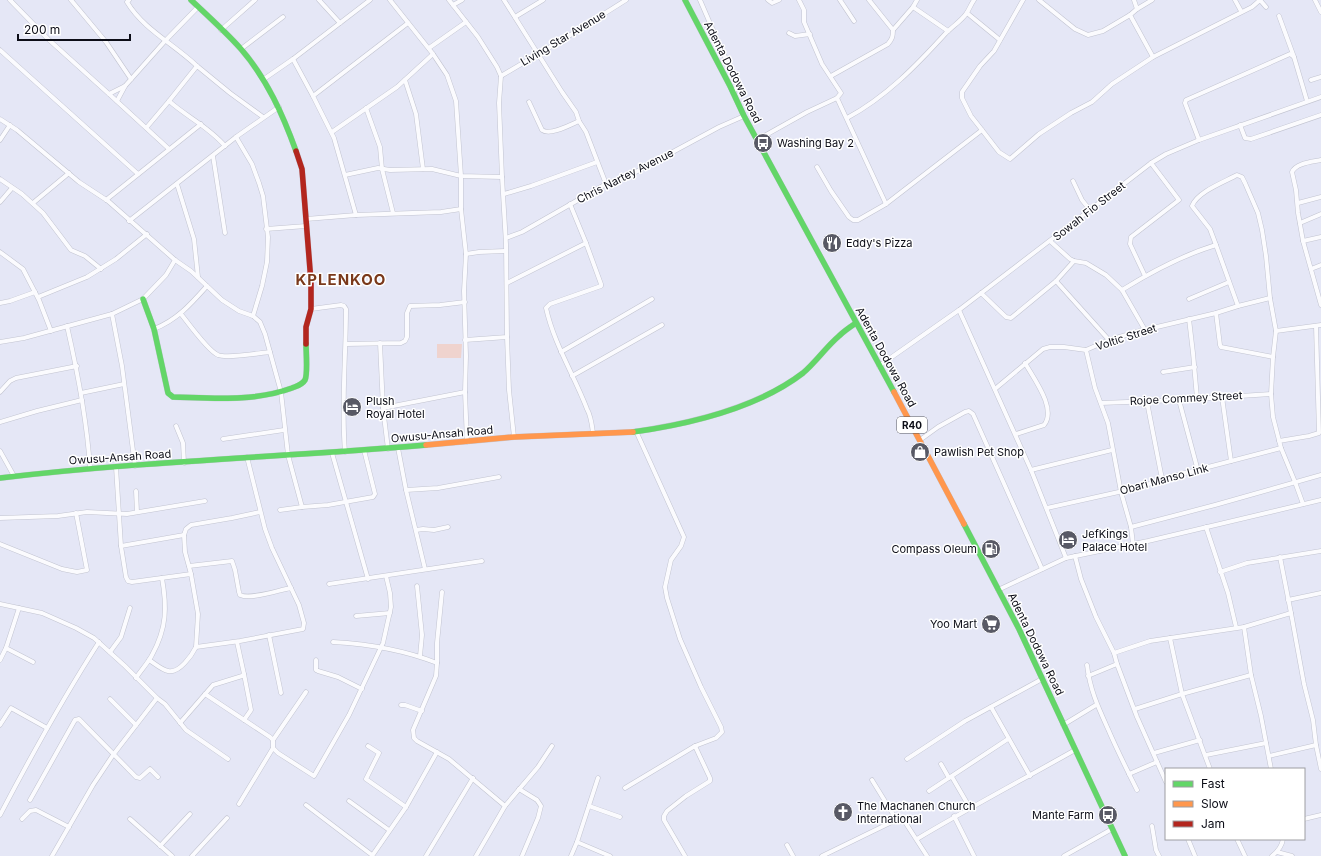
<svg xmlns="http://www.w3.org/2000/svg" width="1321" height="856" font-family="Inter,sans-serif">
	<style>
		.green { fill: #efd3ce }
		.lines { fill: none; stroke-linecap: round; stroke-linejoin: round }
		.street-casing { stroke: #c2c4d0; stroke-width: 5 }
		.fast-casing { stroke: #c2c4d0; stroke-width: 6 }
		.slow-casing { stroke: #c2c4d0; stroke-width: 6 }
		.jam-casing { stroke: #c2c4d0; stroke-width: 6 }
		.street { stroke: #fbfbfe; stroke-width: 4 }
		.fast { stroke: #63d668; stroke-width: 5.5 }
		.slow { stroke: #ff974d; stroke-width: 5.5 }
		.jam { stroke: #b3261e; stroke-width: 5.5 }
		.labels { text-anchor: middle; stroke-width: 3; stroke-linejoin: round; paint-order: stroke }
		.shield { fill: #fff; stroke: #55565d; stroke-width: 1 }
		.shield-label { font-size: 10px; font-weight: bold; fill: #0c0d17 }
		.street-label { font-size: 11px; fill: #0c0d17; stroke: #fff }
		.poi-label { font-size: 11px; fill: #0c0d17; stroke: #fff; text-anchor: start }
		.district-label { font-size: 15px; font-weight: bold; letter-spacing: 1px; fill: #7a391b; stroke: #fff }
	</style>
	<rect width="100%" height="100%" fill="#e5e7f6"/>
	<!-- green -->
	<path class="green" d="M437 344H462L461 358H437Z"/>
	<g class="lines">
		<!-- street casing -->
		<g class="street-casing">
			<g id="street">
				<path d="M10 0 48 39 109 94 125 86 165 41 198 7"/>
				<path d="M71 0 106 42 131 79"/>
				<path d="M129 0 127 2C143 29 174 44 197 66"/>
				<path d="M319 0 340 23"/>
				<path d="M390 0 433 54 447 75 456 101 461 176V209L466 254 464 291 466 356 465 392 467 442"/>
				<path d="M449 0 478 37 497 67 501 76 499 103 502 177 506 244 507 337 465 340"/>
				<path d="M504 0 562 92 576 112 579 121 586 132 606 184"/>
				<path d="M700 0 722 51 739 84 733 93"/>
				<path d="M768 0 772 3 779 0"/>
				<path d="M799 0 804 10V22L822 64 841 93 837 98"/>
				<path d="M840 0 854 21"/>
				<path d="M1039 0 1075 29 1088 35 1103 31 1130 15"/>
				<path d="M1134 0 1137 9 1130 15 1153 57"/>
				<path d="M1235 0 1241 11"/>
				<path d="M1315 0 1321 12"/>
				<path d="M453 5 462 0"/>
				<path d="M913 7 917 0"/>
				<path d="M1137 9 1152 0"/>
				<path d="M967 13 1000 40"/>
				<path d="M1279 16 1294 57 1307 101"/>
				<path d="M515 17 543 0"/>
				<path d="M221 30 255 0"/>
				<path d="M893 30 913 7 948 31"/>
				<path d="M789 33 795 36 810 34"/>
				<path d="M429 48 466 22"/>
				<path d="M241 49 283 17"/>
				<path d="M0 50 138 174"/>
				<path d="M293 59 313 96"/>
				<path d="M501 76 572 34 626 0"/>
				<path d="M831 76 888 44C892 39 893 37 893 30L869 0"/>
				<path d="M264 79 293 59 370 0"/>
				<path d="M405 80 416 114 423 169"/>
				<path d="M1311 80 1321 77"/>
				<path d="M109 94 169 149"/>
				<path d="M117 101 125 86"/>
				<path d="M529 102 542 130C550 136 570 125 579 121"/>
				<path d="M366 108 380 147 382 169 393 213"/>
				<path d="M847 118C886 97 916 66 946 33 953 26 961 21 966 14 969 10 971 4 974 0"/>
				<path d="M0 119 17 130 79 182 108 201 175 260 191 271 222 300 239 311 253 316 260 322 265 334 281 392 288 455 302 507 328 505 373 497 375 494 364 450"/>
				<path d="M1240 125 1245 138 1251 139 1321 115"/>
				<path d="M147 127 169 101"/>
				<path d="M982 130 999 152 1010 159 1039 134 1071 113 1092 102 1112 84 1153 57 1252 7 1260 0 1266 7"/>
				<path d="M332 132 397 87 433 54"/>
				<path d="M236 137 252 164 259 183 263 196 268 237 267 262 262 286 253 316"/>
				<path d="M0 140 10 125"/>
				<path d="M757 140 807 112 837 98 886 204"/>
				<path d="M1199 140 1185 103 1186 100 1290 54 1294 57"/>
				<path d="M225 146C209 127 187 117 169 101L197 66 230 93 263 117"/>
				<path d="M213 156 225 233"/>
				<path d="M1321 160C1312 162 1296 163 1292 172L1296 190 1298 213 1303 241 1321 305"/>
				<path d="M817 167 831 191 849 217 853 220H858L886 204 982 130 971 116 962 98V92L980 66 994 51 1023 0"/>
				<path d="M345 175 378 168 390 170 432 169 461 176 502 177"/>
				<path d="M0 179 22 194 43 213 71 250 85 256 101 269"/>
				<path d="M1073 181 1082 200 1090 210"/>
				<path d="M177 184 194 239 198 277"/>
				<path d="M504 194 531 186 597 162"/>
				<path d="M106 200 201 124"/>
				<path d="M0 202 12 188"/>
				<path d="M33 203 69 173"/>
				<path d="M1298 203 1321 197"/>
				<path d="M356 215 334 138 313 96 408 23"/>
				<path d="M306 219 356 215 441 212 461 209"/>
				<path d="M129 221 236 137 279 107"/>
				<path d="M1300 223 1321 214"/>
				<path d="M266 229 306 226"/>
				<path d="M506 238 522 232 606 184 632 174 719 127 744 116"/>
				<path d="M1050 241 1070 259 1074 261 1086 263 1106 275 1122 290"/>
				<path d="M1303 241 1321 237"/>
				<path d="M586 243 601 284V286L550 304 546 308C554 344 574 375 587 409 591 416 592 425 593 433"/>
				<path d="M1216 245 1210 229 1192 206C1197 192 1224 182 1237 175L1242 177 1245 183 1258 213 1262 230 1266 256 1270 298 1276 331 1273 357 1271 394 1273 417 1281 448 1295 482 1303 504"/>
				<path d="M0 252 23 269 39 300 51 331"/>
				<path d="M466 254 479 252 505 251"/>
				<path d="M1311 269 1321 265"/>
				<path d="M1145 276 1130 244 1131 237 1179 200 1151 163"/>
				<path d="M1056 281 1109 340"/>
				<path d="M507 283 586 243 570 204"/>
				<path d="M981 293 1006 317 1011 318 1056 281 1074 261"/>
				<path d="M38 297 87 277 116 259 147 234"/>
				<path d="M1189 299 1229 282"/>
				<path d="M0 303 10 301 35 292"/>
				<path d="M311 309 341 305 344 306 346 309C346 357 341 404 345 452"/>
				<path d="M959 310 1031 470 1066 558"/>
				<path d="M1216 313 1220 345 1221 347 1273 357"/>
				<path d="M112 314 122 366 135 466"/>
				<path d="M181 314C188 323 209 352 218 355 227 359 259 353 270 352"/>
				<path d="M1189 319 1193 353 1197 398"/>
				<path d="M67 326C78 374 87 420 90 468"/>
				<path d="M154 329C177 320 191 304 207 286"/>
				<path d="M1145 330 1122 290C1151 272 1183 255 1216 245L1238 306"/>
				<path d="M1276 331 1321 325"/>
				<path d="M507 337 509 390 514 437"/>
				<path d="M0 342 24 338 112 314 143 299 166 275 175 260"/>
				<path d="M380 343 383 408 388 449"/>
				<path d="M346 344 401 343 405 341 407 337V313L410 306 440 305 465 302"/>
				<path d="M1086 350 1095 388 1108 423 1121 492 1131 527 1133 544"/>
				<path d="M561 352 652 299"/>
				<path d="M879 366 959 310 1116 190 1151 163 1166 154 1199 140 1321 97"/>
				<path d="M1163 372 1195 367"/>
				<path d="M572 376 662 325"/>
				<path d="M995 389 1043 349 1050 347H1064L1086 350 1109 340 1140 331 1216 313 1238 306 1270 298"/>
				<path d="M0 392 10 381 16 378 77 366"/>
				<path d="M81 393 124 384"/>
				<path d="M1222 397 1231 461"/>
				<path d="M1179 400 1198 471"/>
				<path d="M1147 402 1162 479"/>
				<path d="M1101 403 1179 400 1271 394"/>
				<path d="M383 408 465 392"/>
				<path d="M0 422 37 411 82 400"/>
				<path d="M176 426 183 443 184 463"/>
				<path d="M636 431 684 537 681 546 671 560 665 587 667 598 680 639 701 687 721 727 722 732 716 738 695 746"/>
				<path d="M1016 434 1044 425C1057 409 1034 379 1025 363"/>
				<path d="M223 439 284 430"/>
				<path d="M920 440 938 427 965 412 969 411 973 414 1042 569"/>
				<path d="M1279 441 1309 436 1319 433 1316 326"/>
				<path d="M398 448 406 490 425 569"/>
				<path d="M0 451 14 476"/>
				<path d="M332 453 368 579"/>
				<path d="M116 467 121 546 126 577 128 581 132 582 191 574"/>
				<path d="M1031 470 1112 450"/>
				<path d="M406 490 438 488 499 477"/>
				<path d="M136 491 137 512"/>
				<path d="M1047 508 1141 487 1162 479 1281 448"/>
				<path d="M280 510 302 507"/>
				<path d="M0 518 58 516 87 512 127 514 205 501"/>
				<path d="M1131 527 1215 505 1321 475"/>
				<path d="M1206 527 1228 593 1236 627"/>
				<path d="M416 530 423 529 434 530 448 527"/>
				<path d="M0 544 62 569 77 572 87 570 76 513"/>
				<path d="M121 546 184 535"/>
				<path d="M1075 556 1081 579 1096 617 1114 653 1117 664 1137 717 1166 782"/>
				<path d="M1280 557 1291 613"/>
				<path d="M189 566 232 561 235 570 239 592 240 595C251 600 279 590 291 588"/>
				<path d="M1220 572 1247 563 1321 551"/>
				<path d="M329 584 482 561"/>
				<path d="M417 586 422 635 420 656"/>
				<path d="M998 590 1066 558 1148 541 1321 500"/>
				<path d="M442 592 437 643V663L436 676 413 730 414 738 417 741 449 759 505 806"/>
				<path d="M1288 600 1321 593"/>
				<path d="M0 604 42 613 76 628 94 638 125 666 157 698 165 704 186 730 228 759"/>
				<path d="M356 616 390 613"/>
				<path d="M1244 627 1251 675 1261 716 1271 769"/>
				<path d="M269 635 281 693"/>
				<path d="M1170 638 1182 694 1210 769"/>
				<path d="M333 642C368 644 404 650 437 663"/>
				<path d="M196 647 198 614 191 574 185 552 184 535 186 529 191 525 232 518 260 512"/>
				<path d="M6 648 33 662"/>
				<path d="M110 652 121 637 130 608"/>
				<path d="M1114 653 1150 641 1244 627 1291 613 1304 684 1313 720 1316 745 1321 769"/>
				<path d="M0 660 6 648 19 608"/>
				<path d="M149 660C154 663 162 670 168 671 179 674 192 655 196 647L240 641 303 629 304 623 299 605 272 548 265 529 247 457"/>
				<path d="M316 660V670L318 671 338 677 362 689"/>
				<path d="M1087 665C1090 690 1098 707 1108 729 1117 750 1127 770 1137 790"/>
				<path d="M244 674 251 710 244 720"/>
				<path d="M1088 676 1117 664"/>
				<path d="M136 678C141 670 148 663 152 655 167 628 167 607 162 578"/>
				<path d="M205 694 270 737 273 740V748L278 753 314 776 349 715 383 643 391 607 390 593 386 576"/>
				<path d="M110 699 136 725"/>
				<path d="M401 705H405L422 711"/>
				<path d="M991 707 1030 776"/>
				<path d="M1135 709 1182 694 1251 675"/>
				<path d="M180 723 213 685 242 676 244 674 237 642"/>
				<path d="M0 725 11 708 47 728"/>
				<path d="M1063 725 1096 705"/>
				<path d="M273 740 306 692"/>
				<path d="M368 746 379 753 366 779 406 807"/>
				<path d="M1154 753 1200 740"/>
				<path d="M1206 755 1266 743"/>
				<path d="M1269 756 1316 745"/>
				<path d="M907 759 965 721 1042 679"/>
				<path d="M941 764 949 778"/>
				<path d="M1129 774 1157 762"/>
				<path d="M952 777 970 808"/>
				<path d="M872 780 896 819"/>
				<path d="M625 788 695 746 710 778V781L686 796 667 811 664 816V820L685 856"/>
				<path d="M519 789 537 800 541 806 538 818 522 856"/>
				<path d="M929 791 1008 739"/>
				<path d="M30 800 75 720 79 719 136 777 140 778 150 769 158 777"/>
				<path d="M349 801 389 830"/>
				<path d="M239 804 273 748"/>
				<path d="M306 805 372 855"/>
				<path d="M589 806 620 817"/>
				<path d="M0 815C31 756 63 698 99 642"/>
				<path d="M954 816 974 856"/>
				<path d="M22 819 30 811 36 810 69 827"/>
				<path d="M130 819 172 856"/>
				<path d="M1304 819 1321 815"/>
				<path d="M1152 826 1156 850 1159 856"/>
				<path d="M917 839C969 808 1022 780 1075 750"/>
				<path d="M1188 839 1195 856"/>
				<path d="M1237 839 1245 856"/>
				<path d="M577 842 610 856"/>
				<path d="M787 845 793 856"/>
				<path d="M160 846 190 814"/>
				<path d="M1277 852 1292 856"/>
				<path d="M52 856 93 785 113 755 157 698"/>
				<path d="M192 856 227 818"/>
				<path d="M372 856 406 807 437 752"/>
				<path d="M426 856 473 778"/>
				<path d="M476 856 505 806 538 767 552 746"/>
				<path d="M571 856 577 842 598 778"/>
				<path d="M822 856 898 819 905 822 927 856"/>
				<path d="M1064 856 1112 829"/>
				<path d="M1272 856C1277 852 1282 846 1283 839"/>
			</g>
		</g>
		<!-- fast casing -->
		<g class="fast-casing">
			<g id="fast">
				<path d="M191 0C208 16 226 32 241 49 267 79 283 115 296 151"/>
				<path d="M685 0 730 86 744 116 894 392"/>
				<path d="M143 299 154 329 168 393 173 397C212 398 254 402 292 388 297 386 302 385 305 380 308 374 306 352 306 344"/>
				<path d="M633 432C690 424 756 409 803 373 816 362 826 347 839 336 844 331 850 327 856 323"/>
				<path d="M0 478C142 461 285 457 426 445"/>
				<path d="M964 524 1019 629 1125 856"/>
			</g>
		</g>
		<!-- slow casing -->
		<g class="slow-casing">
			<g id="slow">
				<path d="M894 392 964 524"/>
				<path d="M426 445 514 437 633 432"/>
			</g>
		</g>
		<!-- jam casing -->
		<g class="jam-casing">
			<path id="jam" d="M296 151 302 169 311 282V309L306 327V344"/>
		</g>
		<!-- street -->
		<use href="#street" class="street"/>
		<!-- fast -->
		<use href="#fast" class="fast"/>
		<!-- slow -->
		<use href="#slow" class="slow"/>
		<!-- jam -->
		<use href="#jam" class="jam"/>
	</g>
	<!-- icons -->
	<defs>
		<g id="bus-disc" transform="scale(1)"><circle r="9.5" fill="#585965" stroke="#fff"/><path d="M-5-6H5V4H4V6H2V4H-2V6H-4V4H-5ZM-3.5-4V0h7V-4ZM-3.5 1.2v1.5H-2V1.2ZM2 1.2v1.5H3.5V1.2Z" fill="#fff"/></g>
		<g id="restaurant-disc" transform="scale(1)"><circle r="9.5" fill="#585965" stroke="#fff"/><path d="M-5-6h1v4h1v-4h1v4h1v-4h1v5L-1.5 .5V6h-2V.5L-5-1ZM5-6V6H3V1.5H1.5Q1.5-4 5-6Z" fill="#fff"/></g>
		<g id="hotel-disc" transform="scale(1)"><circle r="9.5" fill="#585965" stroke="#fff"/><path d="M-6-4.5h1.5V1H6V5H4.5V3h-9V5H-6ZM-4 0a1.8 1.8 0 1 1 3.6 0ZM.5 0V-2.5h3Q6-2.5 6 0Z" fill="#fff"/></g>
		<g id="shop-disc" transform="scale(1)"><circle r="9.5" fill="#585965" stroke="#fff"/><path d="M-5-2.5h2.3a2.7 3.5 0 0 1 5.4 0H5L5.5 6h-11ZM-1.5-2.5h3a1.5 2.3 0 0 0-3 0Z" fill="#fff"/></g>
		<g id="fuel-disc" transform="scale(1)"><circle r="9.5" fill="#585965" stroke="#fff"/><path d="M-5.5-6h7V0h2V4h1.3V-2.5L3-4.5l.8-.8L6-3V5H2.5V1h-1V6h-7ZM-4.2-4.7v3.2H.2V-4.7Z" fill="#fff"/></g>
		<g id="supermarket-disc" transform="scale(1)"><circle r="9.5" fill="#585965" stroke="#fff"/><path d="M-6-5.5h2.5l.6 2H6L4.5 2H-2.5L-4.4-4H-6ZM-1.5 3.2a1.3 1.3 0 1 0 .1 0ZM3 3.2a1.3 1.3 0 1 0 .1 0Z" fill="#fff"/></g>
		<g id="church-disc" transform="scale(1)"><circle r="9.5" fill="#585965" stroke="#fff"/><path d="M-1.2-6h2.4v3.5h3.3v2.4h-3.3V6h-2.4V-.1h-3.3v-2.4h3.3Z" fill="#fff"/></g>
	</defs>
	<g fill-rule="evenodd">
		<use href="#bus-disc" x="763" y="143"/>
		<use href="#restaurant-disc" x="832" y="243"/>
		<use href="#hotel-disc" x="352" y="407"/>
		<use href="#shop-disc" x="920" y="452"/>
		<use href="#hotel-disc" x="1068" y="540"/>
		<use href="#fuel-disc" x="991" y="549"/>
		<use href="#supermarket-disc" x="991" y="624"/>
		<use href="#church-disc" x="843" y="812"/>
		<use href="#bus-disc" x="1108" y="815"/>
	</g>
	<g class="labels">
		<!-- shield labels -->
		<rect class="shield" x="897" y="417" width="30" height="16" rx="3"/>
		<g class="shield-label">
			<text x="912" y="429">R40</text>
		</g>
		<!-- street labels -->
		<g class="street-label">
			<text transform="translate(563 38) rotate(-31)" y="4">Living Star Avenue</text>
			<text transform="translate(733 72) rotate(63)" y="4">Adenta Dodowa Road</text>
			<text transform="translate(625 176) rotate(-27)" y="4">Chris Nartey Avenue</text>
			<text transform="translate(1089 211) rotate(-38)" y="4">Sowah Fio Street</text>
			<text transform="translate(1126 337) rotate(-18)" y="4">Voltic Street</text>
			<text transform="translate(886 357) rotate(61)" y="4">Adenta Dodowa Road</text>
			<text transform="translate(1186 398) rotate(-3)" y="4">Rojoe Commey Street</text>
			<text transform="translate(442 434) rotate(-5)" y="4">Owusu-Ansah Road</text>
			<text transform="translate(120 457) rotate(-4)" y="4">Owusu-Ansah Road</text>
			<text transform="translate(1164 479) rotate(-15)" y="4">Obari Manso Link</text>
			<text transform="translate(1036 644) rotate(64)" y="4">Adenta Dodowa Road</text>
		</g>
		<!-- poi labels -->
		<g class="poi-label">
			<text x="777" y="147">Washing Bay 2</text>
			<text x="846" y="247">Eddy's Pizza</text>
			<text x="366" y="405">Plush<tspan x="366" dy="13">Royal Hotel</tspan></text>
			<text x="934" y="456">Pawlish Pet Shop</text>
			<text x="1082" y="538">JefKings<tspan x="1082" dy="13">Palace Hotel</tspan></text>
			<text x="977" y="553" text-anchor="end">Compass Oleum</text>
			<text x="977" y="628" text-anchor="end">Yoo Mart</text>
			<text x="857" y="810">The Machaneh Church<tspan x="857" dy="13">International</tspan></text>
			<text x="1094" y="819" text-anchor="end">Mante Farm</text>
		</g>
		<!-- district labels -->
		<g class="district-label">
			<text x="341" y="285">KPLENKOO</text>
		</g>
	</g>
	<!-- legend -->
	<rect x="1165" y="768" width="140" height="72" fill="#ffffff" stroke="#9e9ea2"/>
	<rect x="1173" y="781" width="20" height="6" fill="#63d668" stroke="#9e9ea2"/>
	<text x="1201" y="788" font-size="12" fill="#0c0d17">Fast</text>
	<rect x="1173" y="801" width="20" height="6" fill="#ff974d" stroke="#9e9ea2"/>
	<text x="1201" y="808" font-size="12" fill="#0c0d17">Slow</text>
	<rect x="1173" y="821" width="20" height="6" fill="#b3261e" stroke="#9e9ea2"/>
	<text x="1201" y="828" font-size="12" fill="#0c0d17">Jam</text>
	<!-- scale -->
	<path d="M18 34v6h112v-6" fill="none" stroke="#0c0d17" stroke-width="2"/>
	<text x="24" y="34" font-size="12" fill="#0c0d17" stroke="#ffffff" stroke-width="3" paint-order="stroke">200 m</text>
</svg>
